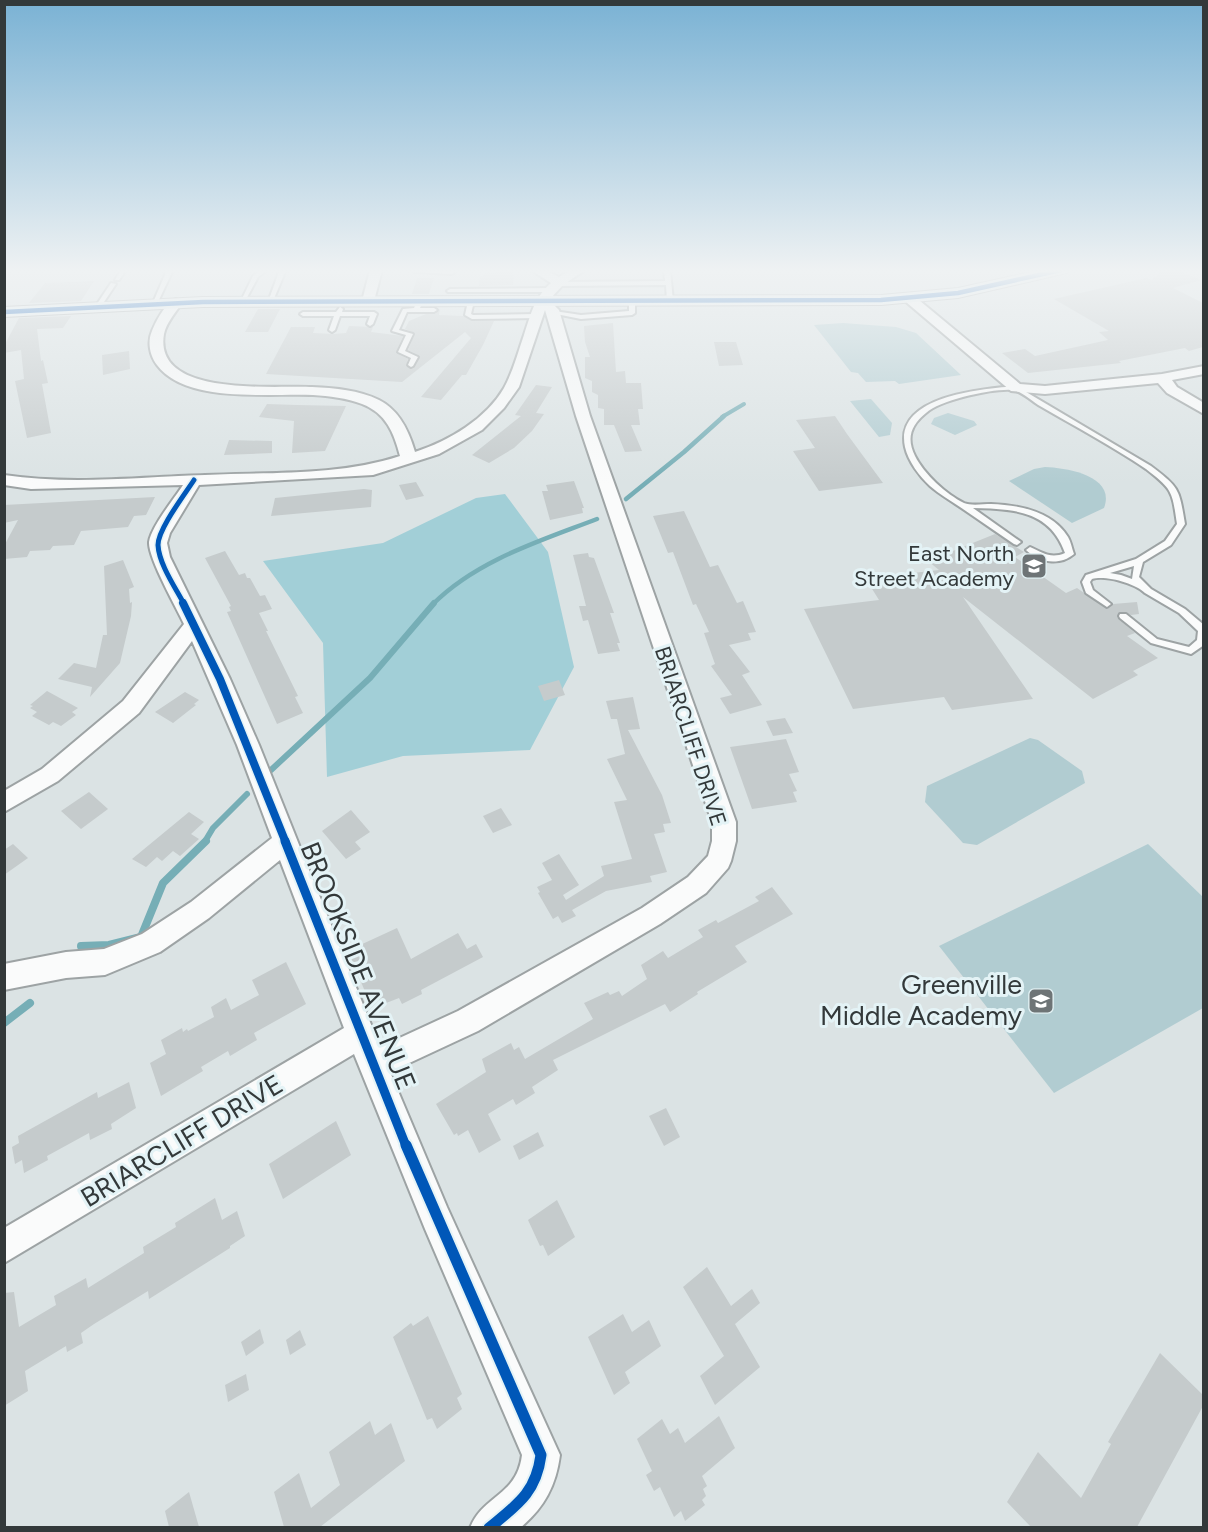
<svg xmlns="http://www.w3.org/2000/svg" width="1208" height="1532" font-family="Figtree,sans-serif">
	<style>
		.green { fill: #b1ccd1 }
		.forest { fill: #a2cfd7 }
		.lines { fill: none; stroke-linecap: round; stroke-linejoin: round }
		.stream-far3 { stroke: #76aeb6; stroke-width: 4 }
		.stream-far2 { stroke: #76aeb6; stroke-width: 4.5 }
		.stream-far1 { stroke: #76aeb6; stroke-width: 6 }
		.stream { stroke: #76aeb6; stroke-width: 8 }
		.building { fill: #c5cbcc }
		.service-casing { stroke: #9da3a4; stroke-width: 4 }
		.minor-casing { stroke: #9da3a4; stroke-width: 4 }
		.secondary-casing { stroke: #9da3a4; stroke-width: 2 }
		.service { fill: #fafbfb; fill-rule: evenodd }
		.minor { fill: #fafbfb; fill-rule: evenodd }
		.secondary { fill: #eaf1f2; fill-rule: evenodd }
		.cycleway-far4-casing { stroke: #e4f3f6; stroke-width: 7 }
		.cycleway-far3-casing { stroke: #e4f3f6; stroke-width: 8 }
		.cycleway-far2-casing { stroke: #e4f3f6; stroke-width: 11 }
		.cycleway-far1-casing { stroke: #e4f3f6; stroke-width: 13 }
		.cycleway-casing { stroke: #e4f3f6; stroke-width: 15 }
		.cycleway-far4 { stroke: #0057b8; stroke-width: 4.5 }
		.cycleway-far3 { stroke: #0057b8; stroke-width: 5 }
		.cycleway-far2 { stroke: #0057b8; stroke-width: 8 }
		.cycleway-far1 { stroke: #0057b8; stroke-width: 9 }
		.cycleway { stroke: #0057b8; stroke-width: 11 }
		.labels { text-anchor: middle; stroke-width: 6; stroke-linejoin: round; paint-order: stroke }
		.poi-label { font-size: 22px; fill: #33393a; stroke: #e4f3f6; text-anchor: end }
		.street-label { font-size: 22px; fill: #33393a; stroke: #e4f3f6 }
		.near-street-label { font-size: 27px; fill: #33393a; stroke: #e4f3f6 }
		.near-poi-label { font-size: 27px; fill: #33393a; stroke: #e4f3f6; text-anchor: end }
	</style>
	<rect width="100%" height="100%" fill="#dbe3e4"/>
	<!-- green -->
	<g class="green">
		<path d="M843 323 896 327 916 333 961 375 899 384 895 381 866 382 858 373 851 372 814 325Z"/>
		<path d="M871 399 892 423 890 435 879 437 850 401Z"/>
		<path d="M948 413 974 421 977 425 955 435 931 424 934 418Z"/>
		<path d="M1045 467C1068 468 1116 476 1104 508L1072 523 1009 481 1034 469Z"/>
		<path d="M1030 738 1038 740 1082 771 1085 783 977 845 963 843 925 802 927 786Z"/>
		<path d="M1148 844 1203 897V1008L1054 1093 939 946Z"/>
	</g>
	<!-- forest -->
	<path class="forest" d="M505 494 548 552 574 667 530 750 403 756 327 777 323 643 263 561 383 543 476 498Z"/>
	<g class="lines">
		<!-- stream-far3 -->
		<path class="stream-far3" d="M722 417 744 404"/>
		<!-- stream-far2 -->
		<g class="stream-far2">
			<path d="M626 499 684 452 724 416"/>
			<path d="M433 604C477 560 540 541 597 519"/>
		</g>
		<!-- stream-far1 -->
		<g class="stream-far1">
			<path d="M271 770 370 678 434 603"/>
			<path d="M204 843 213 828 247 794"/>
		</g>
		<!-- stream -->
		<g class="stream">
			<path d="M81 946 109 945 141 937 163 883 206 841"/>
			<path d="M4 1023 30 1003"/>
		</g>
	</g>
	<!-- building -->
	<g class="building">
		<path d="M495 270H514L513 285 479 286 480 276H484V273H495Z"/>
		<path d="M1168 270H1177L1201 280 1173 288 1203 303V347L1189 351 1185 348 1119 361 1121 363 1028 373 1002 353 1025 349 1035 356 1108 340 1099 332 1109 331 1054 299 1146 278 1152 280 1162 271Z"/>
		<path d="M417 278H434L429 294H412Z"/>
		<path d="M94 281 81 301 29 303 45 283Z"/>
		<path d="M258 309H280L268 332H245Z"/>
		<path d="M440 309 439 315 463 316 472 321H494L483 345 466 375H462L441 400 421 397 471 338 465 332 402 382 266 374 291 327H315L313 333 333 334 346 333 349 326 373 327 371 332 403 336 396 353 408 359 406 366 412 369 420 356 408 350 415 333 405 329 409 321 426 314H435Z"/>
		<path d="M71 316 63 328 37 329 41 361 43 360 48 383 42 384 51 433 27 438 15 381 24 379 21 350 4 353V346L19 318Z"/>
		<path d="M613 323 616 372 625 371 626 383H641L643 409H638L640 425H631L642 451 625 452 614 425H604V409L598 408V395L592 392V381L585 378V357H590L585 342 584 326Z"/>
		<path d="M714 342H736L743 365 719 366Z"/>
		<path d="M129 351 130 369 103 375 102 355Z"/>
		<path d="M536 385 552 387 536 413 544 414 532 431 514 448 489 463 472 455 521 416 515 415Z"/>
		<path d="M267 404 297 405 346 406 325 451 292 453 294 421 259 417Z"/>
		<path d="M835 416 847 434 883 483 819 491 793 451 815 448 796 420Z"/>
		<path d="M229 440 272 441V453L224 455Z"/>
		<path d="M574 481 584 508H582L583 513 550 520 542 491H548L546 485Z"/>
		<path d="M416 482 424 496 406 500 399 485Z"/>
		<path d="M364 489 372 490 371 507 271 516 275 498Z"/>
		<path d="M155 497 146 515 134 516 128 527 81 531 74 545 53 546 50 550 30 551 27 557 4 559V546L18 520 4 523V505Z"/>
		<path d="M684 511 710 567 718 565 737 603 743 601 756 632 748 633 751 640 729 645 750 672 742 675 762 705 730 714 720 698 732 695 711 666 715 664 704 633 709 632 696 604 693 605 673 552 668 553 653 516Z"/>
		<path d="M995 534 1024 552 1015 557 1066 593 1077 588 1107 609 1113 604 1137 602 1139 614 1131 615 1120 612 1117 617 1135 633 1127 636 1158 658 1133 671 1138 675 1093 699 963 597 1033 699 952 710 944 697 853 709 804 609 879 600 869 584 890 581 887 576 939 570 928 561Z"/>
		<path d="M225 551 239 575 245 573 247 578H250L260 596 265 595 272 609 259 613 268 631H266L298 696 295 697 303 713 277 724 227 612 231 611 229 607 231 606 205 558Z"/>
		<path d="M588 553 589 557 594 558 614 613H610L620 643H617L620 651 598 654 588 620 583 621 579 606H586L573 555Z"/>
		<path d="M123 560 134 587 129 589 130 603 132 602 131 616 120 663 90 697 92 687 58 679 74 663 96 668 103 635H107L104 566Z"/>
		<path d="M559 680 565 695 544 701 538 686Z"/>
		<path d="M47 691 78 708 72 712 76 715 61 726 53 722 49 725 32 716 37 712 30 708 33 706 30 705Z"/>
		<path d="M185 692 199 700 194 704 196 705 173 723 155 712Z"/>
		<path d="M633 697 640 729 628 730 662 795 671 823 663 824 665 832 654 834 667 872 650 876 652 882 606 891 572 910 576 916 562 923 558 916 553 919 538 893 540 892 537 887 552 880 542 863 559 854 579 885 563 895 566 900 604 876 601 866 632 859 614 802 627 800 607 759 625 754 617 719H611L606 701Z"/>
		<path d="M785 718 793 733 773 736 766 721Z"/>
		<path d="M786 739 799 772 789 774 797 791 793 792 797 802 752 809 730 747Z"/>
		<path d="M89 792 108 809 81 829 61 811Z"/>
		<path d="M501 808 512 825 493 833 483 816Z"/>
		<path d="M351 810 370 832 355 842 361 849 346 859 322 831Z"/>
		<path d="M189 812 204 822 191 834 199 839 180 856 173 851 162 861 157 857 146 867 132 859Z"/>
		<path d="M13 844 28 858 4 875V850Z"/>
		<path d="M772 887 793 914 735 946 747 962 697 992 698 994 670 1012 665 1004 553 1060 558 1070 532 1087 535 1093 516 1105 513 1099 488 1114 501 1140 479 1153 468 1130 458 1136 457 1133 454 1135 436 1104 486 1072 482 1059 511 1043 514 1050 519 1047 525 1059 593 1019 584 1003 608 992 610 995 619 991 622 996 647 979 641 965 663 951 668 958 703 937 698 930 716 920 718 923 759 901 755 897Z"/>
		<path d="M397 928 411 959 458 933 467 949 476 944 483 957 421 990 422 994 402 1004 399 998 381 1005 375 990 366 994 350 955 359 950 358 946Z"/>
		<path d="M286 962 306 1004 254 1033 257 1040 230 1056 228 1051 201 1067 203 1071 161 1096 150 1063 166 1054 161 1040 182 1028 183 1032 187 1029 188 1031 214 1017 211 1007 226 998 231 1010 259 995 252 980Z"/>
		<path d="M129 1082 136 1108 111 1124 112 1129 90 1140 89 1133 47 1156 48 1160 24 1173 22 1160 15 1164 12 1147 19 1143 18 1136 97 1092 98 1098Z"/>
		<path d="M666 1108 680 1137 664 1146 649 1116Z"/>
		<path d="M336 1121 351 1155 283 1199 269 1164Z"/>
		<path d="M538 1132 544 1146 519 1160 513 1146Z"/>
		<path d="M215 1198 222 1220 237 1211 245 1236 230 1246V1248L149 1299 148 1291 94 1324 81 1333 83 1343 67 1352 66 1346 25 1371 28 1391 4 1406V1293L14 1292 19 1327 56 1305 54 1296 86 1278 88 1288 144 1253 143 1247 176 1227 175 1223Z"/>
		<path d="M557 1200 575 1237 548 1256 543 1245 540 1246 528 1220Z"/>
		<path d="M707 1267 731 1306 752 1289 760 1303 735 1324 760 1367 715 1405 700 1376 724 1356 683 1287Z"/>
		<path d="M623 1314 632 1332 649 1320 661 1346 625 1372 630 1383 614 1395 588 1337Z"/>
		<path d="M428 1316 462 1394 457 1398 462 1409 437 1429 432 1418 427 1420 393 1337 411 1323 413 1326Z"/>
		<path d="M260 1329 264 1343 246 1356 241 1342Z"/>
		<path d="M300 1330 306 1345 290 1355 286 1340Z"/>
		<path d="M1160 1353 1203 1395V1406L1137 1527H1031L1007 1502 1038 1452 1081 1498 1111 1444 1108 1442Z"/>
		<path d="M246 1374 249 1390 228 1402 225 1385Z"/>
		<path d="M719 1416 735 1448 702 1476 707 1486 703 1489 706 1496 702 1500 705 1505 685 1521 681 1511 674 1517 660 1487 654 1491 646 1475 652 1471 637 1439 662 1419 670 1434 678 1428 685 1443Z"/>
		<path d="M370 1421 375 1435 391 1423 405 1461 320 1527H284L274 1492 299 1473 311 1508 340 1485 329 1452Z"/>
		<path d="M189 1492 199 1527H169L165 1511Z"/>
	</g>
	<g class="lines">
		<!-- service casing -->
		<g class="service-casing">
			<g id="service">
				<path d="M121 270H126L119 280H115Z"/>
				<path d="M167 270H173L157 304 152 305Z"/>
				<path d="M261 270H267L258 277 244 303H240L253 276Z"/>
				<path d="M277 270H283L285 272 273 301 268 302 279 272Z"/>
				<path d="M412 270H439L455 272 452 274 415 272Z"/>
				<path d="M664 270H670L673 301 670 303 667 301 666 285 557 286 554 284 557 282 665 281Z"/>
				<path d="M111 283 116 284 100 308H96L95 307Z"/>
				<path d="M450 289 549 288 552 290 549 292H448L447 291Z"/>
				<path d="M420 299 423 301 420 308H434L437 310 434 312H407L399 330 413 334 405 351 418 357 413 366 411 367 408 365 411 358 398 352 406 335 392 331 403 309 414 308 417 301Z"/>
				<path d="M471 299 474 301 471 314 473 315 536 314 539 316 536 318 472 319 465 315 468 301Z"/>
				<path d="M632 299 635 301V313L632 315 581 319 551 313 554 311 581 315 629 311V301Z"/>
				<path d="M340 307 343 309 342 312H374L377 314 373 324 370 326 367 324 370 316H340L335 330 332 332 329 330 334 316H303L300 314 303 312H336Z"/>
				<path d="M1016 386 1151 466C1180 488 1179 489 1185 524L1171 545 1143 562 1139 577 1151 589 1185 609 1204 625V645L1191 654 1151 643 1120 618 1119 616 1120 614H1126L1157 639 1189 647 1197 640 1198 631 1179 613 1145 593C1135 583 1105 575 1092 579L1090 582 1093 590 1111 604 1107 607 1086 593 1082 582 1086 575 1136 559 1165 541 1177 524C1172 491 1173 490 1146 469 1112 446 1076 427 1040 406 1033 402 1021 391 1013 390 994 388 940 400 926 413 911 425 906 438 915 456 924 474 946 494 964 503 971 506 983 504 991 504 1019 505 1052 511 1068 537 1071 542 1072 549 1074 554 1060 566 1039 563 1026 550L1030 547C1043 553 1051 559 1065 553 1050 510 1013 509 973 508L1021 542 1017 545 1014 544C996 532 978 519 960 507 950 500 939 494 930 486 920 477 908 461 905 447 894 396 981 389 1016 386ZM1134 566 1132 579 1121 575 1110 573Z"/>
			</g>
		</g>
		<!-- minor casing -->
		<g class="minor-casing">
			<g id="minor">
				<path d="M370 270H382L374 301 368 305 362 301Z"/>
				<path d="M531 270H545L559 277 571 270H585L563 285 549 300 559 310 590 416 736 822V841L731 861 728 868 706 893 660 924 478 1031 390 1072 447 1207 560 1455C556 1486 544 1508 520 1528H470C483 1495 517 1496 522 1455L425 1229 354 1054 4 1263V1228L344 1028 280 860 209 918 160 952 105 975 66 978 4 990V964L66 952 104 949 142 934 191 902 272 838 237 745 192 641 139 713 58 781 4 812V791L42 769 123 701 184 624C176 607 148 558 149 542 151 527 174 499 183 485L31 489 4 485V475C70 485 139 477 205 475 270 472 339 476 400 456 394 433 386 413 362 404 347 398 329 396 313 395 269 393 186 404 157 365 150 356 147 342 152 331 156 321 166 302 176 299L182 303C176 312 166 323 164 334 153 398 274 385 312 387 335 388 359 390 379 400 399 410 409 431 415 452 449 441 486 419 504 388 513 372 518 352 524 335 531 314 534 298 551 283ZM545 310 576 416 712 822V841L708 856 688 877 642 908 458 1011 380 1047 259 745 230 679 170 557 167 543 170 533 199 485 373 475 439 454 482 430 504 408 519 387Z"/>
				<path d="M910 295 914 296 1020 384 1045 386 1162 374 1204 366V374L1172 380 1177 387 1204 403V414L1167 393 1158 383 1045 394 1011 391 906 302 904 299Z"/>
			</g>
		</g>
		<!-- secondary casing -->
		<g class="secondary-casing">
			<path id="secondary" d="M1040 270H1069L1067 273 958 298 881 305 203 307 4 317V307L203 297 881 295 958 288Z"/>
		</g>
		<!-- service -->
		<use href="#service" class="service"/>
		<!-- minor -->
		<use href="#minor" class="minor"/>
		<!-- secondary -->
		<use href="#secondary" class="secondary"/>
		<!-- cycleway-far4 casing -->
		<g class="cycleway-far4-casing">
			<path id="cycleway-far4" d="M4 312 203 302 881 300 958 293 1061 270"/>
		</g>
		<!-- cycleway-far3 casing -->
		<g class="cycleway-far3-casing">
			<path id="cycleway-far3" d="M184 604C175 587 159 564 158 545 158 529 185 494 194 480"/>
		</g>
		<!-- cycleway-far2 casing -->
		<g class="cycleway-far2-casing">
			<path id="cycleway-far2" d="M183 603 220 679 286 843"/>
		</g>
		<!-- cycleway-far1 casing -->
		<g class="cycleway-far1-casing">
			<path id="cycleway-far1" d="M285 841 406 1146"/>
		</g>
		<!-- cycleway casing -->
		<g class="cycleway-casing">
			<path id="cycleway" d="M406 1145 541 1455C536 1493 517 1505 489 1528"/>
		</g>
		<!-- cycleway-far4 -->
		<use href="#cycleway-far4" class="cycleway-far4"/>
		<!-- cycleway-far3 -->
		<use href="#cycleway-far3" class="cycleway-far3"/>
		<!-- cycleway-far2 -->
		<use href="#cycleway-far2" class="cycleway-far2"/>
		<!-- cycleway-far1 -->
		<use href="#cycleway-far1" class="cycleway-far1"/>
		<!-- cycleway -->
		<use href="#cycleway" class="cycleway"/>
	</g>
	<!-- sky -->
	<linearGradient id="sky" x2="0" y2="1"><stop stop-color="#7ab2d4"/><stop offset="0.56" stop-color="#eff2f3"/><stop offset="1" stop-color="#eff2f3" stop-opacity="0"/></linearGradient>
	<rect width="1208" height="484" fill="url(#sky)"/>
	<!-- icons -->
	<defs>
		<g id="school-square" transform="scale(1.35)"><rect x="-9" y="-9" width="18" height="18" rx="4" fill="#6e7476" stroke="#e4f3f6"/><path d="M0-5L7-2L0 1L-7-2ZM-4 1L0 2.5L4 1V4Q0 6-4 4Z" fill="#fff"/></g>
	</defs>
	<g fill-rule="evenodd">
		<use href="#school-square" x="1034" y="566"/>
		<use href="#school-square" x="1041" y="1001"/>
	</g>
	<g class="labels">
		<!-- poi labels -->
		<g class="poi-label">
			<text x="1014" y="561">East North<tspan x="1014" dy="25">Street Academy</tspan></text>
		</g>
		<!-- street labels -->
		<g class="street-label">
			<text transform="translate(691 736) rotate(72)" y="8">BRIARCLIFF DRIVE</text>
		</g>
		<!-- near-street labels -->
		<g class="near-street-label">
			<text transform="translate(358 966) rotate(68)" y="9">BROOKSIDE AVENUE</text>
			<text transform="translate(182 1141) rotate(-31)" y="9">BRIARCLIFF DRIVE</text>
		</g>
		<!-- near-poi labels -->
		<g class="near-poi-label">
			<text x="1022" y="994">Greenville<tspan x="1022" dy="31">Middle Academy</tspan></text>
		</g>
	</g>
	<!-- border -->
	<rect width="1208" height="1532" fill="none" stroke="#33393a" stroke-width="12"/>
</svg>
